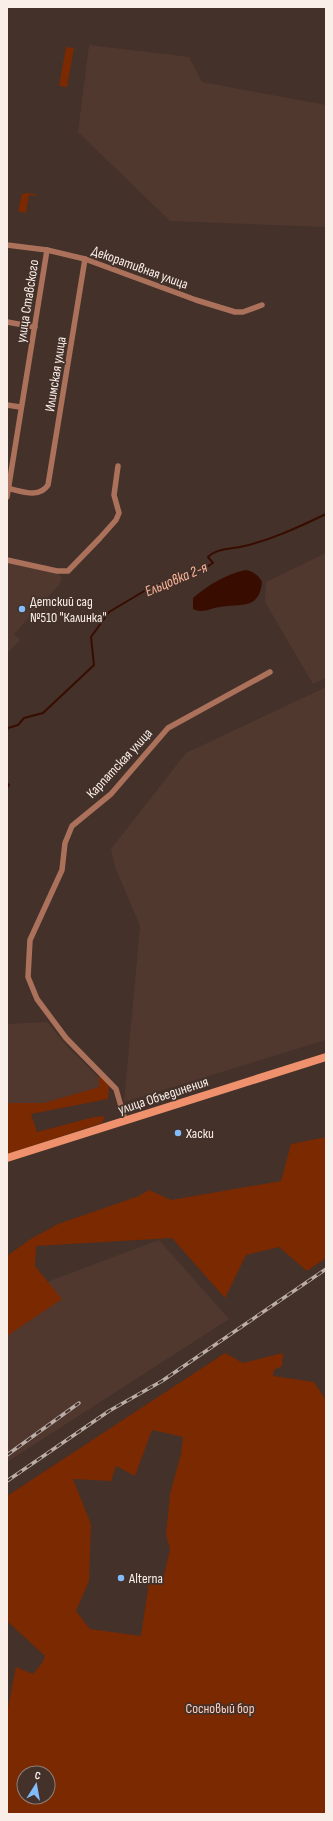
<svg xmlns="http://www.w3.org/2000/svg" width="333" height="1821" font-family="'Sofia Sans Condensed',sans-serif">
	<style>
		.built { fill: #51382f }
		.green { fill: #7a2900; fill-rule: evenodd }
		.water { fill: #380d00 }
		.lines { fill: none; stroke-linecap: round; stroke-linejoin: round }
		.stream { stroke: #380d00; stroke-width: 2 }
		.minor { stroke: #ac715b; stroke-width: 5.5 }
		.secondary { stroke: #ef916d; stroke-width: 8 }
		.rail-casing { stroke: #bbada7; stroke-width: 3.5 }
		.rail { stroke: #43312a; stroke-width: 2; stroke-dasharray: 6; stroke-linecap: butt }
		.poi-dot { fill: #83bcfb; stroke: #43312a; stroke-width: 1.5 }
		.labels { text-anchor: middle; stroke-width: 3.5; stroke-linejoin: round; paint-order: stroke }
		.street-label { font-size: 14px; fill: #faeee9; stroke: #43312a }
		.poi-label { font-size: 14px; fill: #faeee9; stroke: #43312a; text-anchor: start }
		.park-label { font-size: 14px; fill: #fecdba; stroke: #43312a }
		.water-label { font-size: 15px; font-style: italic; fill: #fbb499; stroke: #43312a }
	</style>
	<rect width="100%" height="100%" fill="#43312a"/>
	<!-- built -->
	<g class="built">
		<path d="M89 45 189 57 202 82 326 105V227L170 221 78 132Z"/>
		<path d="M326 553V678L313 684 265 602 266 582Z"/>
		<path d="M7 562 57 572 62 578 60 584 14 634 20 640 7 654Z"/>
		<path d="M326 687V1040L124 1102 140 926 115 867 111 849 186 753Z"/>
		<path d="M47 1022 66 1045 102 1081V1091L53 1105H7V1024Z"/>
		<path d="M159 1240 229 1319 7 1462V1297Z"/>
	</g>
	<!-- green -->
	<g class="green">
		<path d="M66 47 74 48 67 87 59 86Z"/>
		<path d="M26 193 35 194V196L29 195 26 213 18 211 22 194Z"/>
		<path d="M99 1074 109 1085 108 1099 31 1114 37 1132 94 1117 105 1116 102 1123 7 1154V1103H44L99 1087Z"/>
		<path d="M326 1137V1258L307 1271 279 1247 246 1255 225 1298 172 1238 36 1246 35 1266 62 1299 7 1336V1256L29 1240 58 1224 139 1196 149 1190 171 1200 281 1181 291 1144Z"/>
		<path d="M225 1353 243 1363 283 1353 282 1366 274 1370 273 1376 314 1382 326 1400V1814H7V1713L16 1667 33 1674 42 1663 45 1656 7 1621V1496ZM152 1430 183 1437 181 1454 170 1494 166 1535 170 1549 162 1585 149 1582 141 1636 90 1629 76 1611 89 1581 91 1524 73 1479 111 1481 116 1466 135 1476ZM24 1773H48V1797H24Z"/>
	</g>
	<!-- water -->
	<path class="water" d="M246 570C254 572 258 575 262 582 259 611 240 603 220 607 210 608 203 614 193 609V598C208 585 226 574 246 570Z"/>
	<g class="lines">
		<!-- stream -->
		<g class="stream">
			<path d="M7 731 8 728 18 725 24 718 43 713 94 665 91 637 109 612 151 587 202 570 213 563 208 557C216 549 229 549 240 547 269 541 299 527 326 514"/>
			<path d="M7 783 9 785 7 788"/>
			<path d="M7 804V814"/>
		</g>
		<!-- minor -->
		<g class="minor">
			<path d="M7 245 47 250 85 259 196 300 235 312H243L262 305"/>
			<path d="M7 322 35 327"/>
			<path d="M7 405 20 407"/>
			<path d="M7 488C21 491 39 499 48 485L85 259"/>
			<path d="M7 497 47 250"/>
			<path d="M7 560 57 571H68L100 538 116 520 119 513 114 495 118 466"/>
			<path d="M125 1120 116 1089 66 1038 37 999 28 977 30 940 62 870 65 843 72 826 111 794 168 728 270 672"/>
		</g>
		<!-- secondary -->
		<path class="secondary" d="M7 1158 326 1057"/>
		<!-- rail casing -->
		<g class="rail-casing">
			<g id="rail">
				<path d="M7 1455 79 1403"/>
				<path d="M7 1481 109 1411 162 1381 326 1269"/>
			</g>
		</g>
		<!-- rail -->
		<use href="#rail" class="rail"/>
	</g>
	<!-- markers -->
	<g class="poi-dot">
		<circle cx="22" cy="609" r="4"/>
		<circle cx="178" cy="1133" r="4"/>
		<circle cx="121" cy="1578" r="4"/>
	</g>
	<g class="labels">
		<!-- street labels -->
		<g class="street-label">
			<text transform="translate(140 267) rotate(20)" y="5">Декоративная улица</text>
			<text transform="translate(27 301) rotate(-81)" y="5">улица Ставского</text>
			<text transform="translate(55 374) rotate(-81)" y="5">Илимская улица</text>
			<text transform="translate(119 763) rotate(-47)" y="5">Карпатская улица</text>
			<text transform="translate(163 1095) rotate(-18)" y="5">улица Объединения</text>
		</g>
		<!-- poi labels -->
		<g class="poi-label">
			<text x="30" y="606">Детский сад<tspan x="30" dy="16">№510 "Калинка"</tspan></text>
			<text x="186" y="1138">Хаски</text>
			<text x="129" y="1583">Alterna</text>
		</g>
		<!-- park labels -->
		<g class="park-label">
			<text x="220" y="1713">Сосновый бор</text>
		</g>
		<!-- water labels -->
		<g class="water-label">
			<text transform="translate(176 579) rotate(-23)" y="5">Ельцовка 2-я</text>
		</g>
	</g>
	<!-- border -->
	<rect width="333" height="1821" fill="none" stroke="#faeee9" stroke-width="16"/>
	<!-- north arrow -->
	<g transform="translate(36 1785) rotate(11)"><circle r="19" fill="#43312a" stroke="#8c7d76"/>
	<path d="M0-3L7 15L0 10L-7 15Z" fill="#83bcfb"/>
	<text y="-6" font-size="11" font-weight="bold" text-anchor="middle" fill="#faeee9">С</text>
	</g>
</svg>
